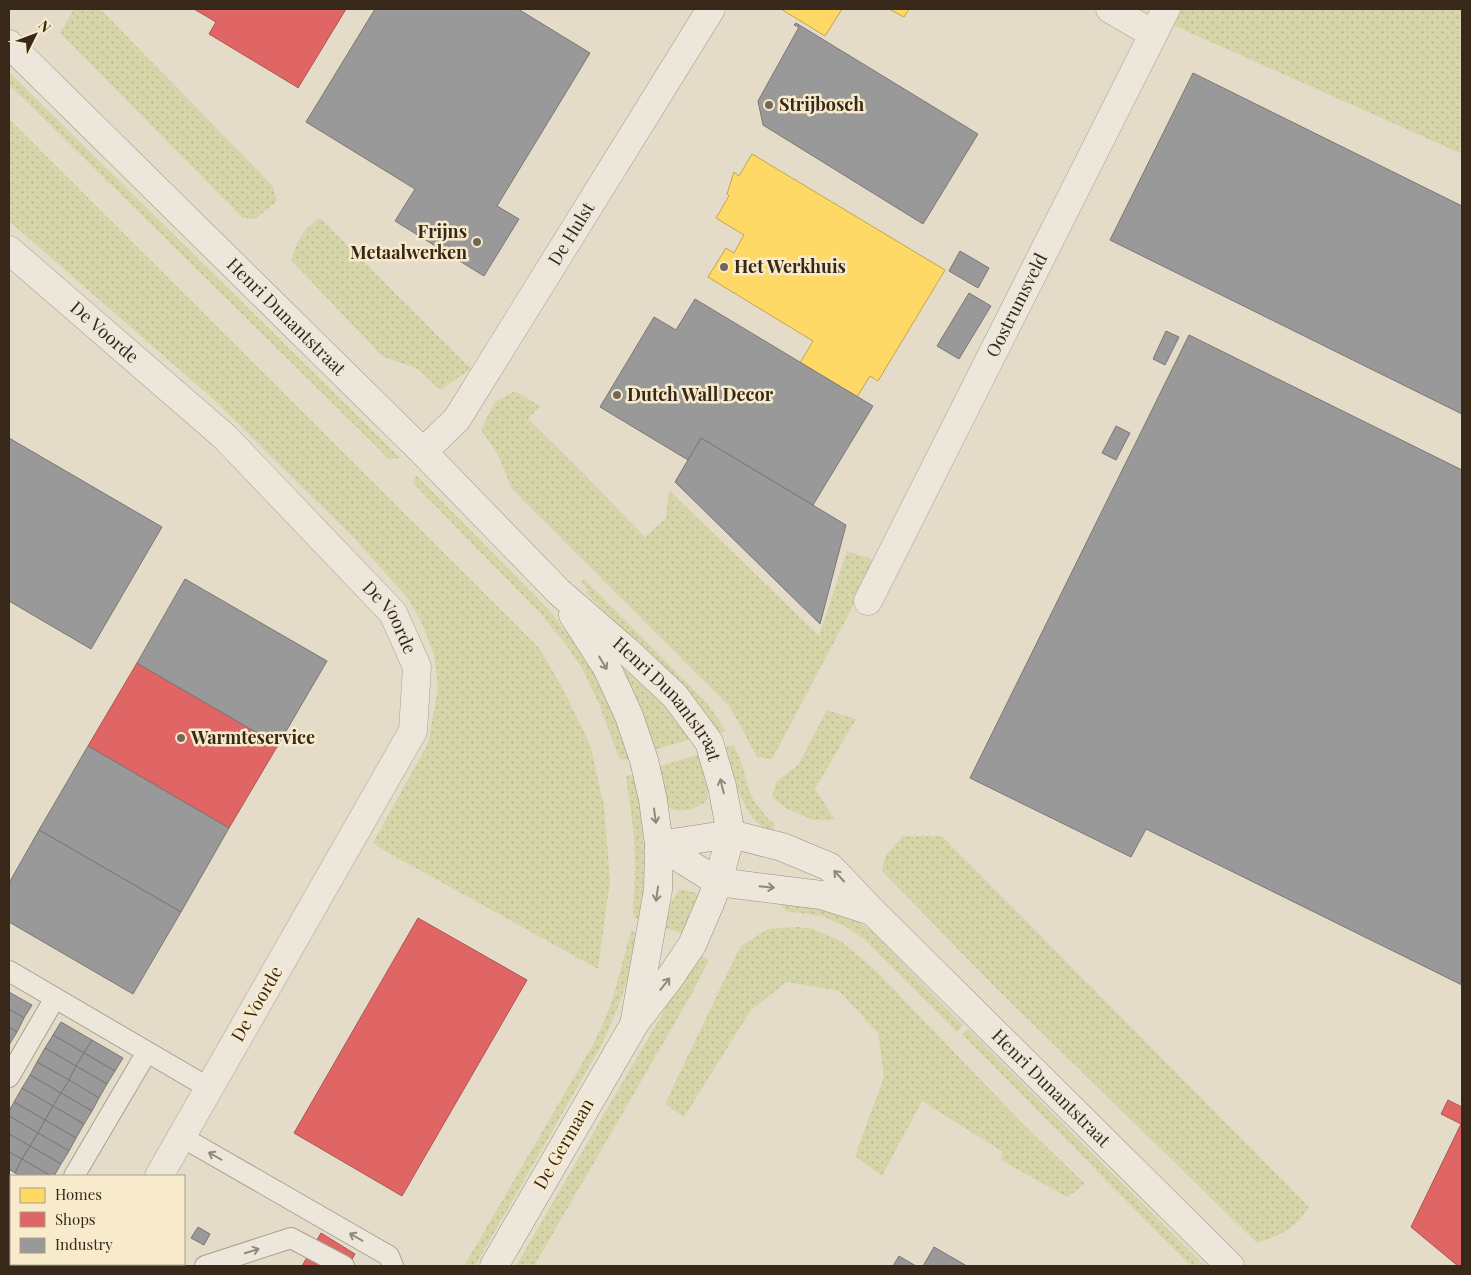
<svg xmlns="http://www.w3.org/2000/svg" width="1471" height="1275" font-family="'Playfair Display',serif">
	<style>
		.grass { fill: url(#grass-dots) }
		.homes { fill: #ffd966; stroke: #c3a44f }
		.shops { fill: #e06666; stroke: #ad534f }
		.industry { fill: #999; stroke: #7c7773 }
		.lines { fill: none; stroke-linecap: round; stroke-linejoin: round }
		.lane-casing { stroke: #a9a192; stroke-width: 22 }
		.street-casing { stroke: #a9a192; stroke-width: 29 }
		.secondary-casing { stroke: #989082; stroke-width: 29 }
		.lane { stroke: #ece6db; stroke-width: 20 }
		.street { stroke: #ece6db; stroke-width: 28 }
		.secondary { stroke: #ece6db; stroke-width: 28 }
		.oneway { stroke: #92877a }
		.poi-dot { fill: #746757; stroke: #f8ebcc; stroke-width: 2 }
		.labels { text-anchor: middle; stroke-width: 5; stroke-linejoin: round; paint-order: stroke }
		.poi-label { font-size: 18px; font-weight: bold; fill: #37281a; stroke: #f8ebcc; text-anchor: start }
		.street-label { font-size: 18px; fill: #37281a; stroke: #f8ebcc }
	</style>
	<defs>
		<pattern id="grass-dots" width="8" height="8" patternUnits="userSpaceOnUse" patternTransform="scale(1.25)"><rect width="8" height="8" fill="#d5d5a9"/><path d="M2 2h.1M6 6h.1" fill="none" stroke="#b7b791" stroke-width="1.8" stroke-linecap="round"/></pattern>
	</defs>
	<rect width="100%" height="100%" fill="#e4dcc8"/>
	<!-- grass -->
	<g class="grass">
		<path d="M74 9H81L83 11 89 9H100L273 186 277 201 255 219 243 218 60 33Z"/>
		<path d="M1181 9H1462V154L1173 25Z"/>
		<path d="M9 72 400 458 389 459 25 100 9 86Z"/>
		<path d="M9 119 539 648 562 687 590 744 604 805 610 881 598 969 385 851 373 843 428 743 438 688 434 654 422 624 408 598 353 537 212 398 9 221Z"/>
		<path d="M320 218 471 369 440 390 418 369 382 356 291 260C298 240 302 230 320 218Z"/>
		<path d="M515 391 540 406 528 419 574 464 645 537 666 518 669 490 819 636 847 551 877 561 843 625 772 759 757 757 730 707 512 489 497 453 481 430 495 402Z"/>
		<path d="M416 475 551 612 585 657 612 705 629 757V759L621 760 619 758 599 704 582 668 566 645 540 613 413 483Z"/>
		<path d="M584 579 708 704 726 731 717 733 683 692 585 592 589 590 581 581Z"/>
		<path d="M608 644 651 686 691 739 654 750Z"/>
		<path d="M827 710 856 719 815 789 835 820H813L787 809 772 797 776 782 799 764Z"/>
		<path d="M734 745 742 764 748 787 754 801 765 815 774 824V831C745 829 733 772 725 750L728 746Z"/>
		<path d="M698 755 708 789 707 800C696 810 683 813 669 808L665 798 656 767Z"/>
		<path d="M634 775 641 811 644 859 643 910 641 919 634 918 633 912 635 866 634 836 626 776Z"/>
		<path d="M903 836H942L1309 1207C1293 1230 1283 1234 1257 1243L996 988 882 871 885 856Z"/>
		<path d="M679 890H684L696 893 701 901 685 935 664 927C666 913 671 902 679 890Z"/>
		<path d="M783 901 822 907 856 920 872 932 963 1025 957 1032 866 941 845 926 822 916 785 911 781 905Z"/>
		<path d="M798 927 813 929 841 941 875 970 1024 1125 1085 1184 1067 1197 1001 1160 1003 1152 922 1101 882 1176 855 1156 884 1077 878 1033 839 991 787 982 751 1010 684 1117 665 1104 740 947 768 929Z"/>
		<path d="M631 931 639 934 631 970 618 1007 602 1044 475 1266H464L595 1041 611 1005Z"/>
		<path d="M697 954 709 960 691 995 534 1266H516Z"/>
		<path d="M968 1029 1205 1266H1191L1161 1236 962 1034Z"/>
	</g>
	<!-- homes -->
	<g class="homes">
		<path d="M781 9H842L825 36Z"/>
		<path d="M889 9H909L904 17Z"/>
		<path d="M752 154 945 270 878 381 870 376 857 397 800 363 813 341 708 277 726 248 734 253 744 235 716 218 729 196 727 194 734 172 739 176Z"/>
	</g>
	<!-- shops -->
	<g class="shops">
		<path d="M194 9H346L298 88 297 87 209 34 216 22Z"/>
		<path d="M137 663 278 745 229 828 88 746Z"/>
		<path d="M418 918 527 980 402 1196 294 1133Z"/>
		<path d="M1448 1100 1462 1107V1266H1458L1411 1227 1461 1124 1441 1114Z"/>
		<path d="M321 1233 355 1254 348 1266H302Z"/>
	</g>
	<!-- industry -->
	<g class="industry">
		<path d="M375 9H518L590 53 497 206 519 219 484 276 395 221 415 189 306 122Z"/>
		<path d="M796 23 978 134 923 224 763 125 758 101 799 27 794 25Z"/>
		<path d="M1193 73 1462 206V414L1110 240Z"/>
		<path d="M960 251 989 268 978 288 949 271Z"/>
		<path d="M969 293 991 306 959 359 937 346Z"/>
		<path d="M695 299 873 406 813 505 701 438 688 460 600 407 654 317 676 330Z"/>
		<path d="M1166 331 1179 337 1165 365 1153 359Z"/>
		<path d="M1189 335 1462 470V985L1146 829 1131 857 970 778Z"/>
		<path d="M1116 426 1130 433 1116 460 1102 453Z"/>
		<path d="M9 438 162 527 91 649 9 601Z"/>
		<path d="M701 438 846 525 820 624 675 482Z"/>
		<path d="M185 579 327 661 278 745 137 663Z"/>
		<path d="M88 746 229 828 181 912 39 830Z"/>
		<path d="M39 830 181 912 133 994 9 922V883Z"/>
		<path d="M9 992 32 1005 24 1018 9 1009Z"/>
		<path d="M9 1009 24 1018 17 1032 9 1027Z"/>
		<path d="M61 1022 92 1040 84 1053 53 1035Z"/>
		<path d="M9 1027 17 1032 9 1045Z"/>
		<path d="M53 1035 84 1053 76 1066 45 1048Z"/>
		<path d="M92 1040 123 1058 115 1071 84 1053Z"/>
		<path d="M45 1048 76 1066 69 1080 37 1062Z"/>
		<path d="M84 1053 115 1071 107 1084 76 1066Z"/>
		<path d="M37 1062 69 1080 61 1093 30 1075Z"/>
		<path d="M76 1066 107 1084 99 1098 69 1080Z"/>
		<path d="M30 1075 61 1093 53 1106 22 1088Z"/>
		<path d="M69 1080 99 1098 92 1111 61 1093Z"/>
		<path d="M22 1088 53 1106 45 1120 14 1102Z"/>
		<path d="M61 1093 92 1111 84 1124 53 1106Z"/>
		<path d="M14 1102 45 1120 38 1133 9 1116V1111Z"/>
		<path d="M53 1106 84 1124 76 1138 45 1120Z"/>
		<path d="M9 1116 38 1133 30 1146 9 1134Z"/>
		<path d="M45 1120 76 1138 69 1151 38 1133Z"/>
		<path d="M38 1133 69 1151 61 1164 30 1146Z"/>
		<path d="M9 1134 30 1146 22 1159 9 1152Z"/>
		<path d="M30 1146 61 1164 54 1176H51L22 1159Z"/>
		<path d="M9 1152 22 1159 15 1173 9 1169Z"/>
		<path d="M22 1159 51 1176H21L15 1173Z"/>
		<path d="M198 1227 210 1234 204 1245 191 1238Z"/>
		<path d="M934 1247 967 1266H923Z"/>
		<path d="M899 1256 916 1266H893Z"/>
	</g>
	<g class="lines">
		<!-- lane casing -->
		<g class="lane-casing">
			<g id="lane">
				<path d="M9 971 209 1088"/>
				<path d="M9 1077 55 998"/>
				<path d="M182 1137 389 1256 393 1266"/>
				<path d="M74 1176 147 1052"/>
				<path d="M9 1240 11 1242"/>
				<path d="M135 1264 140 1266"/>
				<path d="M205 1266 291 1238 344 1266"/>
			</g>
		</g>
		<!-- street casing -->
		<g class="street-casing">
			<g id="street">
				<path d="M1110 9 1153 34"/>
				<path id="s1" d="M9 250 225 437 393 613 417 667 413 731 159 1176"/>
				<path id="s2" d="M423 452 457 419 711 9"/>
				<path id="s3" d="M868 601 1166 9"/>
				<path d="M106 1266 107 1264"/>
			</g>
		</g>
		<!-- secondary casing -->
		<g class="secondary-casing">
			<g id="secondary">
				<path id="s4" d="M9 44 423 452 559 592 627 651 675 696 709 742 722 786 731 834 718 882 711 901 692 945 669 979 635 1023 494 1266"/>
				<path d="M573 615 607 668 629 716 644 760 653 800 659 845 658 890 635 1019"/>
				<path id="s5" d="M659 845 731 834 782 847 830 867 872 911 1230 1266"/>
				<path d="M659 845 718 882 821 895 871 911"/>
			</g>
		</g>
		<!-- lane -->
		<use href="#lane" class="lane"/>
		<!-- street -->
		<use href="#street" class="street"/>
		<!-- secondary -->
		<use href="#secondary" class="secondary"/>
	</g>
	<!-- one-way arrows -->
	<defs><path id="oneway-shaft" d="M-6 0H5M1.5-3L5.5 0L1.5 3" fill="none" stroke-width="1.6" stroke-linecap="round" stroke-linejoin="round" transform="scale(1.25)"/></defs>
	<g class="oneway">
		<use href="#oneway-shaft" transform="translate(603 663) rotate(59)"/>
		<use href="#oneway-shaft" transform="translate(722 786) rotate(-104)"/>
		<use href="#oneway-shaft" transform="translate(655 816) rotate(82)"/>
		<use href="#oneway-shaft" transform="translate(839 876) rotate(-133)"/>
		<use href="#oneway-shaft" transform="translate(767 887) rotate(6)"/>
		<use href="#oneway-shaft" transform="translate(657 894) rotate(98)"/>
		<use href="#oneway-shaft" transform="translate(665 984) rotate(-52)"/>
		<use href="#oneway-shaft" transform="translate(215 1156) rotate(-150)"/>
		<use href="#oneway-shaft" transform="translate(356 1237) rotate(-150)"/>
		<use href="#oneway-shaft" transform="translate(252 1251) rotate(-18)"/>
	</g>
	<!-- markers -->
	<g class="poi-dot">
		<circle cx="769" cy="105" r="5"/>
		<circle cx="477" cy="242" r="5"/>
		<circle cx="724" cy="267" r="5"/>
		<circle cx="617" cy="395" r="5"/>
		<circle cx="181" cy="738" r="5"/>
	</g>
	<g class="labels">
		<!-- poi labels -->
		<g class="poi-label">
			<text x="779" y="111">Strijbosch</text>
			<text x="467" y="238" text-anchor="end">Frijns<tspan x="467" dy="21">Metaalwerken</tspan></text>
			<text x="734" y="273">Het Werkhuis</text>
			<text x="627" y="401">Dutch Wall Decor</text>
			<text x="191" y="744">Warmteservice</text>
		</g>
		<!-- street labels -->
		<g class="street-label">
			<text dy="6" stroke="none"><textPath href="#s2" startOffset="265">De Hulst</textPath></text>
			<text dy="6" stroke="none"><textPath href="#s3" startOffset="331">Oostrumsveld</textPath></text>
			<text dy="6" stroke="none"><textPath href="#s4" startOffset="389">Henri Dunantstraat</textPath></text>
			<text dy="6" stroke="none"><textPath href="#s1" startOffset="126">De Voorde</textPath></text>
			<text dy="6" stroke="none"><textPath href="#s1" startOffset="531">De Voorde</textPath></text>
			<text dy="6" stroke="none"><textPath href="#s4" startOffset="930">Henri Dunantstraat</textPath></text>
			<text transform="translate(257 1004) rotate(-60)" y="6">De Voorde</text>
			<text dy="6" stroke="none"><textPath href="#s5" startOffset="490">Henri Dunantstraat</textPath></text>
			<text transform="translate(564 1144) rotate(-60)" y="6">De Germaan</text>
		</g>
	</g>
	<!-- border -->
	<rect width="1471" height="1275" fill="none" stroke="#37281a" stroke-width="20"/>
	<!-- legend -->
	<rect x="10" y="1175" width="175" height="90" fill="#f8ebcc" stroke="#ab9d85"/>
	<rect x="20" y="1188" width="25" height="15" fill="#ffd966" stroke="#ab9d85"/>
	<text x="55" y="1200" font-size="15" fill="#37281a">Homes</text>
	<rect x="20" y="1212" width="25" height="15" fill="#e06666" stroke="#ab9d85"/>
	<text x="55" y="1225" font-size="15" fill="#37281a">Shops</text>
	<rect x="20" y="1238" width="25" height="15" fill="#999999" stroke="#ab9d85"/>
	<text x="55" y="1250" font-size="15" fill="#37281a">Industry</text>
	<!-- north arrow -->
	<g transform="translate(35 35) rotate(48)" stroke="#f8ebcc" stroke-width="4" paint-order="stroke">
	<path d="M0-4L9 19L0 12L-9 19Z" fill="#37281a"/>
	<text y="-8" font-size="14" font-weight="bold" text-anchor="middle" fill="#37281a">N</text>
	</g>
</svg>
